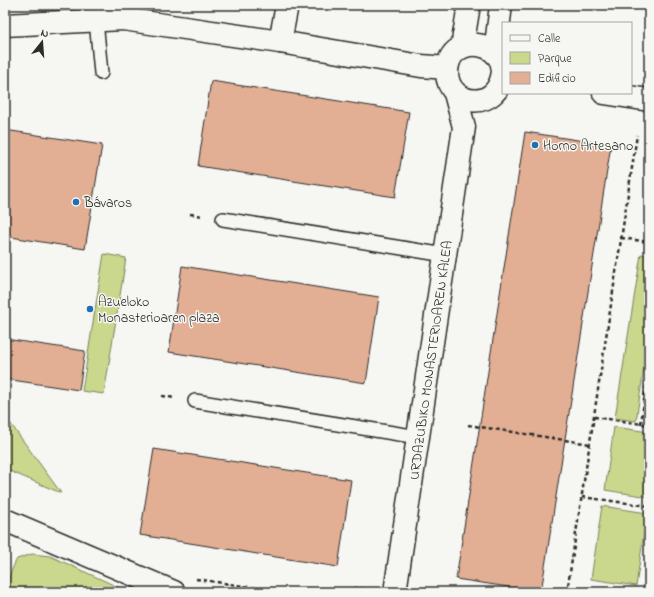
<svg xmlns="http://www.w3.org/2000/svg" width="654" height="597" font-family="'Indie Flower',sans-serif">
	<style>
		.green { fill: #c9d88c; stroke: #7a825c }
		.building { fill: #e2af94; stroke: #2b2b2b }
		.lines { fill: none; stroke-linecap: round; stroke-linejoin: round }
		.service-casing { stroke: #2b2b2b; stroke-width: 16 }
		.minor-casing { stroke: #2b2b2b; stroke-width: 25 }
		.tertiary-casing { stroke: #2b2b2b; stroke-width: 25 }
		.secondary-casing { stroke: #2b2b2b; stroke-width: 25 }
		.path { stroke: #2b2b2b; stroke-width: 2.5; stroke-dasharray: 4 3; stroke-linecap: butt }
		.service { stroke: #f6f6f2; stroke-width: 13 }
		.minor { stroke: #f6f6f2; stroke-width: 22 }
		.tertiary { stroke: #f6f6f2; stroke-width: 22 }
		.secondary { stroke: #f6f6f2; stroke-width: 22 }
		.poi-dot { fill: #1f6fb2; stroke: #f6f6f2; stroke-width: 1.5 }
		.labels { text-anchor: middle; stroke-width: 3; stroke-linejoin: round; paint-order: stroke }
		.poi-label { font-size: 14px; fill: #2b2b2b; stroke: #f6f6f2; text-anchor: start }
		.street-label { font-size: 14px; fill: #2b2b2b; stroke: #f6f6f2 }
	</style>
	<rect width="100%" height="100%" fill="#f6f6f2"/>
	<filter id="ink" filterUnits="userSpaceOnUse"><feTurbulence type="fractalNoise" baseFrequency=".025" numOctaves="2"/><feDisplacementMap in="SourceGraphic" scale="8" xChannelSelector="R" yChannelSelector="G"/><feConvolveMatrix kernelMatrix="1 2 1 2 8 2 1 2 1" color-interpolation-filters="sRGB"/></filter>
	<g filter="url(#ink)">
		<!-- green -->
		<g class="green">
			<path d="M104 254 126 258 104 394 82 391Z"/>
			<path d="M641 254 649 256V335L636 421 615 418Z"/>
			<path d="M5 416 61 493 5 469Z"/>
			<path d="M614 427 649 432V497L605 490Z"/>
			<path d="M602 506 647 513 636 586 591 579Z"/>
			<path d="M32 554 50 556 129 592H11C5 582 12 569 17 559Z"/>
		</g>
		<!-- building -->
		<g class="building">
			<path d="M211 81 409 112 395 197 198 166Z"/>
			<path d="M5 130 102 145 85 249 5 236Z"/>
			<path d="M525 132 611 145 541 592 456 579Z"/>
			<path d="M182 266 379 297 366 383 169 352Z"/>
			<path d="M5 339 85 351 79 390 5 379Z"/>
			<path d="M154 449 351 480 338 567 140 535Z"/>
		</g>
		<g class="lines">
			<!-- service casing -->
			<g class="service-casing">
				<g id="service">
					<path d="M96 20 101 73"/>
					<path d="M223 219 445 255"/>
					<path d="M195 401 418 437"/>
				</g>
			</g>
			<!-- minor casing -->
			<g class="minor-casing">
				<g id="minor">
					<path d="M280 42 287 5"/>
					<path d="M604 93 649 100"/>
				</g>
			</g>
			<!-- tertiary casing -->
			<g class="tertiary-casing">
				<g id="tertiary">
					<path d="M5 25 123 19 280 42 421 66 447 68"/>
					<path d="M462 47 469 5"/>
					<path d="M495 53 501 5"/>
					<path d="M503 70C502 67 502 63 501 61 493 44 470 40 456 51 450 56 447 65 447 73 448 107 499 113 503 71"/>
					<path d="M395 592 464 127 455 93"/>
				</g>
			</g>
			<!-- secondary casing -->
			<g class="secondary-casing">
				<path id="secondary" d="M5 520 174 592"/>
			</g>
			<!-- path -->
			<g class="path">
				<path d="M190 214 203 216"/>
				<path d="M621 238 649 242"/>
				<path d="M162 396 175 398"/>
				<path d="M594 417 649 425"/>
				<path d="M641 424 649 364"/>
				<path d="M468 425 590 444"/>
				<path d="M582 497 649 506"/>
				<path d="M196 579 284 592"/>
				<path d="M347 592 356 588 371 590"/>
				<path d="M567 592 637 135"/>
				<path d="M643 592 649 552"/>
			</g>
			<!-- service -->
			<use href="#service" class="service"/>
			<!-- minor -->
			<use href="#minor" class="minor"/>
			<!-- tertiary -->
			<use href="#tertiary" class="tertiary"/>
			<!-- secondary -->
			<use href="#secondary" class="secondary"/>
		</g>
	</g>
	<!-- markers -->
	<g class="poi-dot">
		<circle cx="535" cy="145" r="4"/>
		<circle cx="76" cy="202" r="4"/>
		<circle cx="90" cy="309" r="4"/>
	</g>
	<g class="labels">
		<!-- poi labels -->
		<g class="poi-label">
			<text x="543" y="150">Horno Artesano</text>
			<text x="84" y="207">Bávaros</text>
			<text x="98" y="306">Azueloko<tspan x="98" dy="16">Monasterioaren plaza</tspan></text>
		</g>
		<!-- street labels -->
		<g class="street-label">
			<text transform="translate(430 360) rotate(-82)" y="5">URDAZUBIKO MONASTERIOAREN KALEA</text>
		</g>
	</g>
	<!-- margin -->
	<rect width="654" height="597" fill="none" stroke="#f6f6f2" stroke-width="20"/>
	<rect x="10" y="10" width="634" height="577" fill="none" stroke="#2b2b2b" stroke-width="1.5" filter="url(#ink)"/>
	<!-- legend -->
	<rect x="502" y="22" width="130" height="72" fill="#f6f6f2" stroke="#a5a5a2"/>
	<rect x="510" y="35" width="20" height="6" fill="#f6f6f2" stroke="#a5a5a2"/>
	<text x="538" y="42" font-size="12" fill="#2b2b2b">Calle</text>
	<rect x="510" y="52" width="20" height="12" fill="#c9d88c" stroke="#a5a5a2"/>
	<text x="538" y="62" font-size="12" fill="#2b2b2b">Parque</text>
	<rect x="510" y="72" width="20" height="12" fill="#e2af94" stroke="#a5a5a2"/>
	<text x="538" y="82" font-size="12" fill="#2b2b2b">Edificio</text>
	<!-- north arrow -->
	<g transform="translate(42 42) rotate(17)" stroke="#f6f6f2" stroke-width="3" paint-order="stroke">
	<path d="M0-3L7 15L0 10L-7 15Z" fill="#2b2b2b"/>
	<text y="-6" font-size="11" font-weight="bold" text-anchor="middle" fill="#2b2b2b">N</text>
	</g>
</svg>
